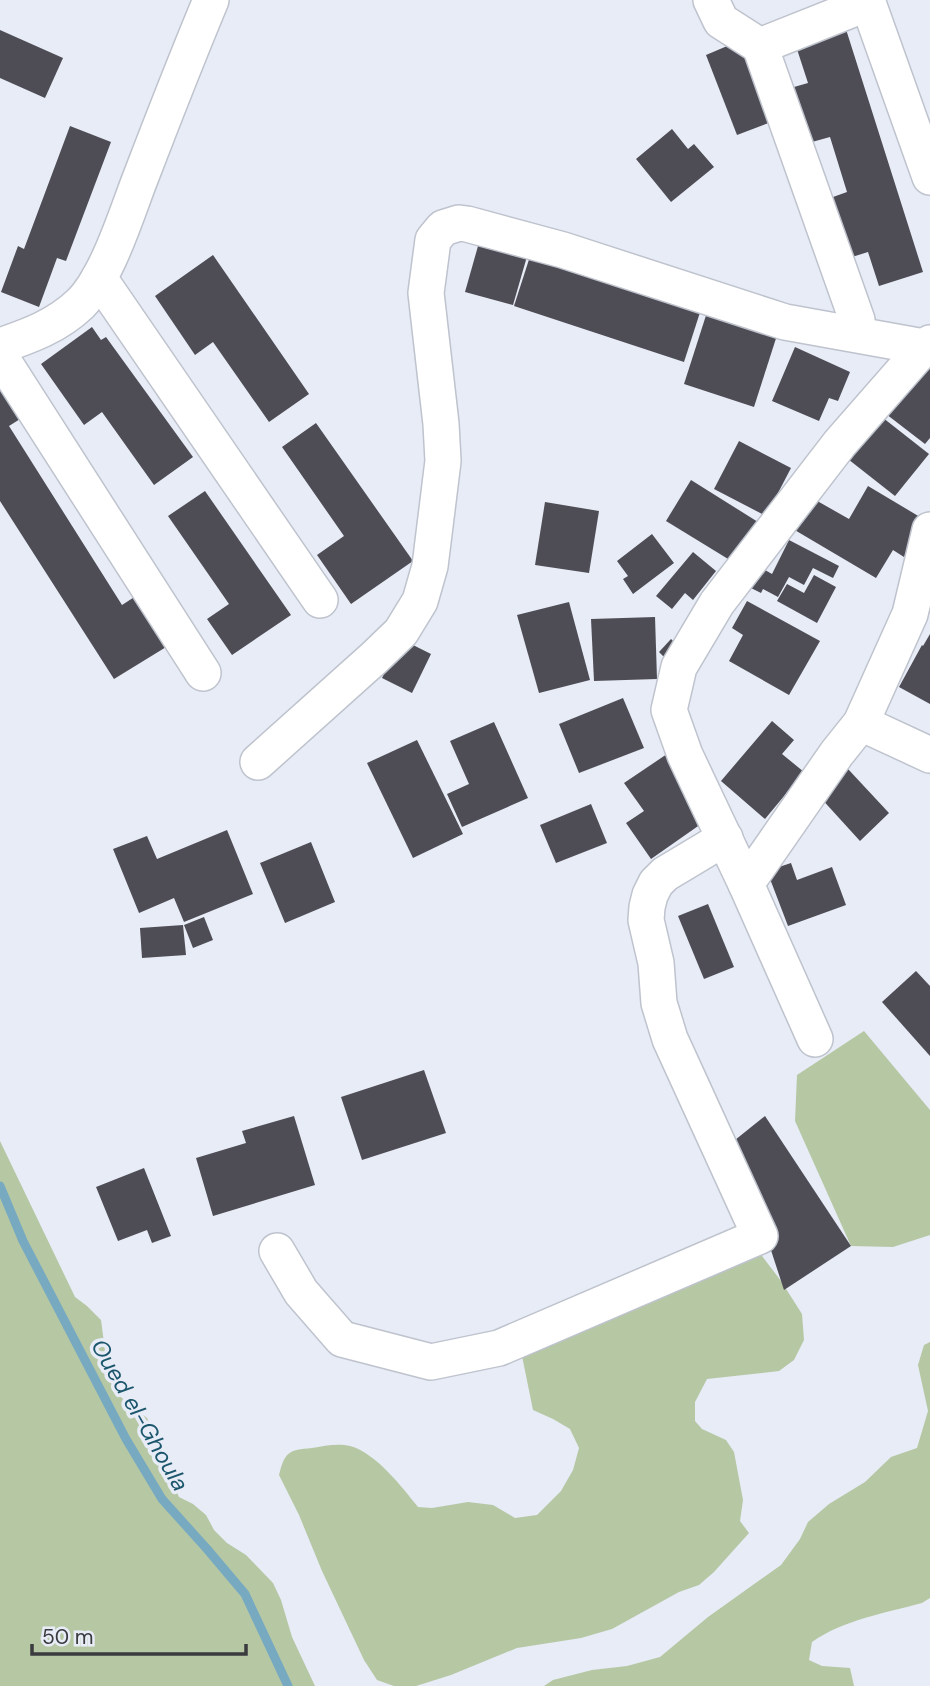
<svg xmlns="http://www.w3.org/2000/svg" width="930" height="1686" font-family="'DM Sans',sans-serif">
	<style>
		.green { fill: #b6c7a4 }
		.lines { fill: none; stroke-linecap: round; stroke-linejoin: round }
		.stream { stroke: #77aac1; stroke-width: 9 }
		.building { fill: #4e4d55 }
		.minor-casing { stroke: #bec3cd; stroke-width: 38 }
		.minor { stroke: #fff; stroke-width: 35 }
		.labels { text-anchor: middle; stroke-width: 7; stroke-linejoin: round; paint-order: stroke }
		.water-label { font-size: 23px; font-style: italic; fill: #1c566c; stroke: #e7ecf6 }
	</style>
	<rect width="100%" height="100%" fill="#e7ecf6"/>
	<!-- green -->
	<g class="green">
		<path d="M864 1031 930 1110V1235L893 1247 851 1246 795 1121 797 1075Z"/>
		<path d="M0 1141 75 1297 87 1306 101 1320 108 1374 117 1394 147 1418 159 1442 164 1464 179 1497 193 1504 206 1515 214 1530 227 1543 246 1555 273 1583 281 1600 292 1637 315 1686H0Z"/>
		<path d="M759 1252 781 1281 802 1314 804 1340 794 1360 779 1371 707 1379 695 1402V1421L702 1429 726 1440 734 1452 743 1500 740 1521 749 1533 714 1572 699 1585 679 1592 612 1629 581 1638 517 1648 451 1675 416 1686H394L377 1680 364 1660 322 1571 299 1515 279 1475C285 1452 288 1450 312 1448 324 1446 338 1443 350 1446 376 1453 402 1487 418 1507L432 1508 468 1502 493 1505 515 1518 537 1515 561 1491 573 1470 579 1448 570 1429 553 1419 533 1410 521 1351Z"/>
		<path d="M930 1342V1598L922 1603C885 1613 843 1620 812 1642L809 1660 822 1666 850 1668 854 1686H544L553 1680 592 1670 627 1666 660 1657 708 1617 781 1565 800 1539 808 1522 829 1504 865 1482 891 1457 917 1448 928 1411 918 1365 924 1345Z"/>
	</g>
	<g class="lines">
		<!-- stream -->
		<path class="stream" d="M0 1186 23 1241 126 1439 162 1499 207 1549 245 1594 288 1686"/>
	</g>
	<!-- building -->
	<g class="building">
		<path d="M844 23 923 272 879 286 868 252 852 257 833 197 847 192 830 137 812 142 794 87 808 83 794 40Z"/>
		<path d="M0 30 63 58 45 98 0 78Z"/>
		<path d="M739 41 771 122 737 135 706 55Z"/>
		<path d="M70 126 111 142 66 261 57 258 39 307 1 292 18 246 24 249Z"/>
		<path d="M672 129 688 149 694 144 714 167 671 202 636 159Z"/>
		<path d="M480 239 528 253 513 305 465 292Z"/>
		<path d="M534 244 704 300 684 362 514 306Z"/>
		<path d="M213 255 309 394 269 422 213 342 195 355 155 296Z"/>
		<path d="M709 306 779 329 754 407 684 384Z"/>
		<path d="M92 327 101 340 106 337 193 457 154 485 102 412 84 425 41 364Z"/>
		<path d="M795 347 850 372 838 401 829 398 819 421 772 401Z"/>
		<path d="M930 362V438L925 444 886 414Z"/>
		<path d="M0 369 28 414 9 426 122 605 139 594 171 644 114 679 0 501Z"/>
		<path d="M873 410 929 454 895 496 839 452Z"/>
		<path d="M316 423 413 561 351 604 317 555 344 536 282 447Z"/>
		<path d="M739 441 791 468 766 516 714 489Z"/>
		<path d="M691 480 758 522 733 562 666 521Z"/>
		<path d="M868 486 925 520 904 557 893 550 876 578 793 529 812 498 849 519Z"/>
		<path d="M205 491 291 615 232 655 207 619 229 604 168 516Z"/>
		<path d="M545 502 599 511 589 573 535 565Z"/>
		<path d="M652 534 674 563 633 594 623 579 628 576 617 561Z"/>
		<path d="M789 540 839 566 833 578 813 568 804 585 789 577 778 597 763 589 761 593 747 586 758 566 772 574Z"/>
		<path d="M693 552 716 571 693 600 685 593 672 609 656 596Z"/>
		<path d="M814 575 836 587 817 623 777 601 787 584 804 593Z"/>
		<path d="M747 601 820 641 789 695 729 661 743 635 732 628Z"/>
		<path d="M569 602 590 680 539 693 517 615Z"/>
		<path d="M655 617 657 679 594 681 591 619Z"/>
		<path d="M930 634V704L899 687 922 645 923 646Z"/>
		<path d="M401 639 431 654 412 693 382 678Z"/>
		<path d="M671 639 683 650 670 663 659 652Z"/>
		<path d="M623 698 644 748 579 773 559 724Z"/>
		<path d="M772 721 794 740 782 754 804 772 765 819 721 781Z"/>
		<path d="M494 722 528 798 462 827 447 794 469 784 450 741Z"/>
		<path d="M417 740 463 834 413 858 367 763Z"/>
		<path d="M667 754 711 817 651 859 626 823 644 811 624 783Z"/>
		<path d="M848 769 889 813 860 841 819 796Z"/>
		<path d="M591 804 607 843 556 863 540 825Z"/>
		<path d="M227 830 253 894 184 922 174 898 139 913 113 849 147 836 157 859Z"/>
		<path d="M311 842 335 902 285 923 260 863Z"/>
		<path d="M791 863 797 880 832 867 846 905 788 926 767 871Z"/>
		<path d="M708 904 734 967 704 979 678 916Z"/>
		<path d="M204 917 213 940 193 948 184 925Z"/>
		<path d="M183 925 186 955 142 958 140 928Z"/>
		<path d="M916 971 930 986V1056L882 1002Z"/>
		<path d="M424 1070 446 1133 362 1160 341 1097Z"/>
		<path d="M294 1116 315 1185 213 1216 196 1158 246 1143 242 1131Z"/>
		<path d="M765 1116 851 1246 784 1290 735 1140Z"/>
		<path d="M144 1168 171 1236 152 1243 147 1230 118 1241 96 1187Z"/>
	</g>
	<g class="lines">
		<!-- minor casing -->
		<g class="minor-casing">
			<g id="minor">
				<path d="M711 0 721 21 760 46 868 3"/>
				<path d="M867 0 930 177"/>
				<path d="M760 46 857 320"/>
				<path d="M99 278 320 600"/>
				<path d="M0 346C29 336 57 326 80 304 107 278 126 215 140 179 163 119 186 60 211 0"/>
				<path d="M0 356 203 673"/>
				<path d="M861 723 930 755"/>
				<path d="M258 762 374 658 401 632 420 601 430 566 443 461 441 424 426 293 433 240 443 228 459 223 467 224 563 250 785 322 924 347"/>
				<path d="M746 884 837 753 861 723 910 614 930 530"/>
				<path d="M815 1039 746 884 685 755 669 710 679 667 717 603 840 443 924 347 930 343"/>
				<path d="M277 1251 301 1292 342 1339 431 1362 499 1348 760 1236 670 1039 659 1003 656 963 646 920 647 907 650 895 656 883 665 874 725 838"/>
			</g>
		</g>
		<!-- minor -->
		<use href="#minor" class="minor"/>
	</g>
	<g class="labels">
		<!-- water labels -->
		<g class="water-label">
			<text transform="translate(140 1415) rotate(60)" y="8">Oued el-Ghoula</text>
		</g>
	</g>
	<!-- scale -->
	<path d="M32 1644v10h214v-10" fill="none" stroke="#3a3b3f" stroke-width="3.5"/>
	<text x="42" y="1644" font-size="21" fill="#3a3b3f" stroke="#e7ecf6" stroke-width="5" paint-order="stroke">50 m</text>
</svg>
